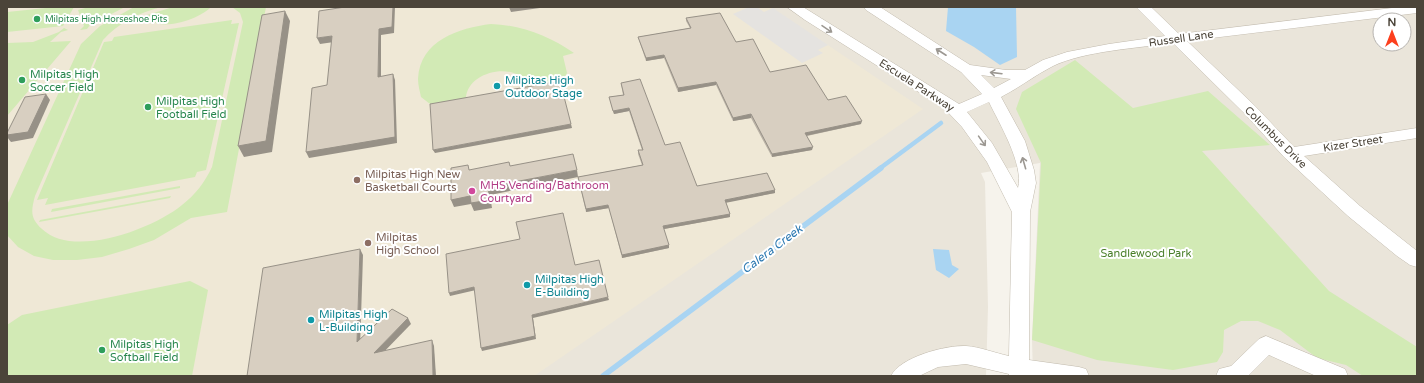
<svg xmlns="http://www.w3.org/2000/svg" width="1424" height="383" font-family="'Varela Round',sans-serif">
	<style>
		.residential { fill: #eae5da; fill-rule: evenodd }
		.education { fill: #efe8d6 }
		.green { fill: #d2eab5 }
		.parking { fill: #e5e3e0 }
		.water { fill: #a9d4f2 }
		.lines { fill: none; stroke-linecap: round; stroke-linejoin: round }
		.stream-far1 { stroke: #a9d4f2; stroke-width: 4.5 }
		.stream { stroke: #a9d4f2; stroke-width: 5.5 }
		.minor-casing { stroke: #c2bbae; stroke-width: 1 }
		.minor { fill: #fff; fill-rule: evenodd }
		.wall { fill: #bab2a6 }
		.shaded-wall { fill: #979187 }
		.building { fill: #d8cfc1; stroke: #979187 }
		.oneway { stroke: #9c9892 }
		.leisure-dot { fill: #2e9e5b; stroke: #fff; stroke-width: 1.5 }
		.culture-dot { fill: #0f9aa8; stroke: #fff; stroke-width: 1.5 }
		.education-dot { fill: #8d6e63; stroke: #fff; stroke-width: 1.5 }
		.hotel-dot { fill: #d1479c; stroke: #fff; stroke-width: 1.5 }
		.labels { text-anchor: middle; stroke-width: 4; stroke-linejoin: round; paint-order: stroke }
		.far-leisure-label { font-size: 9px; fill: #27864d; stroke: #fff; text-anchor: start }
		.street-label { font-size: 11px; fill: #4b4439; stroke: #fff }
		.leisure-label { font-size: 11px; fill: #27864d; stroke: #fff; text-anchor: start }
		.culture-label { font-size: 11px; fill: #0d838f; stroke: #fff; text-anchor: start }
		.education-label { font-size: 11px; fill: #785e54; stroke: #fff; text-anchor: start }
		.hotel-label { font-size: 11px; fill: #b23c85; stroke: #fff; text-anchor: start }
		.park-label { font-size: 11px; fill: #4a7f2a; stroke: #fff }
		.water-label { font-size: 12px; font-style: italic; fill: #2e7ab2; stroke: #fff }
	</style>
	<rect width="100%" height="100%" fill="#f6f3ec"/>
	<!-- residential -->
	<path class="residential" d="M7 7H1417V376H1033L1032 340 1040 163 981 173 985 182 988 307 986 376H7ZM1380 20H1404V44H1380Z"/>
	<!-- education -->
	<path class="education" d="M7 7H771L923 109 534 376H7Z"/>
	<!-- green -->
	<g class="green">
		<path d="M56 7H74L63 26 7 32V12Z"/>
		<path d="M89 7H120L123 8 90 25 87 29 80 30 84 26 78 10Z"/>
		<path d="M134 7H161C139 13 118 23 103 40L35 196C31 211 30 218 42 229 73 259 153 229 182 205 195 195 205 182 212 167L243 22 240 13 232 7H266L227 212 191 218 154 240 129 249 102 257 77 260H53L34 256 18 247 7 235V205L81 44 100 26Z"/>
		<path d="M173 7H211C200 19 155 35 147 15Z"/>
		<path d="M232 20 231 24 239 23 206 170 197 172 195 177 45 205 48 198 37 200 104 42 112 41 114 37Z"/>
		<path d="M491 24C522 25 549 36 574 53L563 56 567 73 562 81 527 87C520 60 467 70 466 98L430 104 421 97C420 92 418 85 418 79 420 40 459 28 491 24Z"/>
		<path d="M64 28 68 30 61 32 50 42 71 41 7 116V43L33 42 59 32Z"/>
		<path d="M1075 60 1133 108 1208 91 1270 145 1202 151 1329 291 1417 347V376H1363L1346 365 1317 358 1280 330 1258 321H1241L1224 330 1223 352 1217 362 1173 370 1097 360 1032 340 1041 163 1016 109 1022 92Z"/>
		<path d="M180 186V188L51 212 52 209Z"/>
		<path d="M171 196 170 198 39 222 40 220Z"/>
		<path d="M190 281 208 290 192 376H7V325L22 315Z"/>
	</g>
	<!-- parking -->
	<path class="parking" d="M749 7H757L764 12 773 8 828 45 818 50 823 53 802 63 733 14Z"/>
	<!-- water -->
	<g class="water">
		<path d="M948 7H1016L1017 57 1000 65 974 47 946 31Z"/>
		<path d="M933 249 949 250 952 265 959 269 949 278 936 270Z"/>
	</g>
	<g class="lines">
		<!-- stream-far1 -->
		<path class="stream-far1" d="M879 169 941 123"/>
		<!-- stream -->
		<path class="stream" d="M603 376 881 168"/>
		<!-- minor casing -->
		<g class="minor-casing">
			<g id="minor">
				<path d="M787 7H803L959 104 982 94 961 72 866 10 864 7H880L970 65 1006 70H1025L1043 60 1067 52 1109 44 1165 36 1136 7H1151L1179 34 1400 7H1417V13L1187 41 1255 106 1294 147 1417 128V138L1304 156 1360 206 1417 251V267L1410 265 1397 256 1348 216 1284 157 1245 114 1173 43C1138 48 1084 51 1053 66 1035 75 1019 88 1001 97L1025 141 1034 170 1036 183 1030 212 1029 360 1079 367 1086 369 1089 376H1009V374L966 364 938 367 919 376H891C900 357 946 345 966 346 980 347 995 353 1009 356L1012 212 987 162 962 127 944 108 805 20ZM981 75 1011 79 994 88ZM989 102C999 123 1024 164 1018 188L992 143 967 112Z"/>
				<path d="M1266 336 1345 369 1348 376H1316L1269 355 1248 376H1216L1219 369 1231 366 1259 339Z"/>
			</g>
		</g>
		<!-- minor -->
		<use href="#minor" class="minor"/>
	</g>
	<!-- wall -->
	<g class="wall">
		<path d="M686 18 736 42 770 72 828 100 861 124 807 136 812 150 772 157 751 118 733 121 716 85 678 92 664 58 646 61 638 37 690 28 686 21Z"/>
		<path d="M621 83 665 145 697 186 775 193 726 202 730 214V217L664 229 669 248 622 258 609 208 586 212 578 177 642 165 638 154V150H642L629 111 614 114 610 100 609 97 623 95Z"/>
	</g>
	<!-- shaded-wall -->
	<g class="shaded-wall">
		<path d="M393 7H395L394 33 381 35V83L378 77 379 29Z"/>
		<path d="M509 7H547L511 12Z"/>
		<path d="M285 11 290 21 272 152 244 157 238 146Z"/>
		<path d="M332 36 334 42 320 44 317 38Z"/>
		<path d="M664 55V58L646 61V58Z"/>
		<path d="M393 74 395 80 397 143 309 158 306 152Z"/>
		<path d="M716 82V85L678 92V88Z"/>
		<path d="M46 94 50 100 33 138 11 142 7 137V135Z"/>
		<path d="M629 108V111L614 114 613 111Z"/>
		<path d="M751 114V118L733 121V118Z"/>
		<path d="M862 121 861 124 805 136V133Z"/>
		<path d="M571 124 572 128 435 153 433 150Z"/>
		<path d="M813 147 812 150 772 157V154Z"/>
		<path d="M577 170 578 177 490 195 492 208 474 211 471 204 454 207 451 200 488 187Z"/>
		<path d="M775 190V193L725 203V200Z"/>
		<path d="M608 205 609 208 586 212V209Z"/>
		<path d="M730 214V217L664 229 663 226Z"/>
		<path d="M669 245V248L622 258V255Z"/>
		<path d="M360 249 363 255 360 348 357 342Z"/>
		<path d="M474 287 476 290 450 296 449 293Z"/>
		<path d="M608 297 609 300 533 318 536 339 482 351 481 348 532 315Z"/>
		<path d="M408 318 411 324 377 359 374 353Z"/>
		<path d="M432 340 434 346 436 376H433Z"/>
	</g>
	<!-- building -->
	<g class="building">
		<path d="M345 7H393L392 27 379 29 378 77 393 74 395 137 306 152 312 88 327 85 332 36 317 38 319 11Z"/>
		<path d="M285 11 266 141 238 146 262 15Z"/>
		<path d="M720 13 736 42 753 39 770 72 806 65 828 100 846 96 862 121 805 133 813 147 772 154 751 114 733 118 716 82 678 88 664 55 646 58 638 37 691 28 686 18Z"/>
		<path d="M640 79 665 145 680 142 697 186 767 173 775 190 725 200 730 214 663 226 669 245 622 255 608 205 586 209 578 177 643 165 638 150H643L629 108 613 111 609 97 624 95 621 83Z"/>
		<path d="M560 81 571 124 433 150 430 104Z"/>
		<path d="M46 94 28 132 7 135V133L25 97Z"/>
		<path d="M573 154 577 170 488 187 490 200 471 203 470 196 451 200V168L468 165 469 170 509 162 510 166Z"/>
		<path d="M563 213 575 265 599 260 608 297 532 315 535 336 481 348 474 287 449 293 446 254 520 239 516 222Z"/>
		<path d="M360 249 357 342 392 309 408 318 374 353 432 340 433 376H247L263 268Z"/>
	</g>
	<!-- one-way arrows -->
	<defs><path id="oneway-shaft" d="M-6 0H5M1.5-3L5.5 0L1.5 3" fill="none" stroke-width="1.6" stroke-linecap="round" stroke-linejoin="round"/></defs>
	<g class="oneway">
		<use href="#oneway-shaft" transform="translate(827 29) rotate(34)"/>
		<use href="#oneway-shaft" transform="translate(941 52) rotate(-147)"/>
		<use href="#oneway-shaft" transform="translate(996 73) rotate(-173)"/>
		<use href="#oneway-shaft" transform="translate(982 141) rotate(55)"/>
		<use href="#oneway-shaft" transform="translate(1024 163) rotate(-106)"/>
	</g>
	<!-- markers -->
	<g class="leisure-dot">
		<circle cx="37" cy="19" r="4"/>
		<circle cx="22" cy="80" r="4"/>
		<circle cx="148" cy="107" r="4"/>
		<circle cx="102" cy="350" r="4"/>
	</g>
	<g class="culture-dot">
		<circle cx="497" cy="86" r="4"/>
		<circle cx="527" cy="285" r="4"/>
		<circle cx="311" cy="320" r="4"/>
	</g>
	<g class="education-dot">
		<circle cx="357" cy="180" r="4"/>
		<circle cx="368" cy="243" r="4"/>
	</g>
	<circle class="hotel-dot" cx="472" cy="191" r="4"/>
	<g class="labels">
		<!-- far-leisure labels -->
		<g class="far-leisure-label">
			<text x="45" y="22">Milpitas High Horseshoe Pits</text>
		</g>
		<!-- street labels -->
		<g class="street-label">
			<text transform="translate(1181 38) rotate(-8)" y="4">Russell Lane</text>
			<text transform="translate(917 85) rotate(33)" y="4">Escuela Parkway</text>
			<text transform="translate(1276 137) rotate(45)" y="4">Columbus Drive</text>
			<text transform="translate(1353 143) rotate(-9)" y="4">Kizer Street</text>
		</g>
		<!-- leisure labels -->
		<g class="leisure-label">
			<text x="30" y="78">Milpitas High<tspan x="30" dy="13">Soccer Field</tspan></text>
			<text x="156" y="105">Milpitas High<tspan x="156" dy="13">Football Field</tspan></text>
			<text x="110" y="348">Milpitas High<tspan x="110" dy="13">Softball Field</tspan></text>
		</g>
		<!-- culture labels -->
		<g class="culture-label">
			<text x="505" y="84">Milpitas High<tspan x="505" dy="13">Outdoor Stage</tspan></text>
			<text x="535" y="283">Milpitas High<tspan x="535" dy="13">E-Building</tspan></text>
			<text x="319" y="318">Milpitas High<tspan x="319" dy="13">L-Building</tspan></text>
		</g>
		<!-- education labels -->
		<g class="education-label">
			<text x="365" y="178">Milpitas High New<tspan x="365" dy="13">Basketball Courts</tspan></text>
			<text x="376" y="241">Milpitas<tspan x="376" dy="13">High School</tspan></text>
		</g>
		<!-- hotel labels -->
		<g class="hotel-label">
			<text x="480" y="189">MHS Vending/Bathroom<tspan x="480" dy="13">Courtyard</tspan></text>
		</g>
		<!-- park labels -->
		<g class="park-label">
			<text x="1146" y="257">Sandlewood Park</text>
		</g>
		<!-- water labels -->
		<g class="water-label">
			<text transform="translate(772 249) rotate(-37)" y="4">Calera Creek</text>
		</g>
	</g>
	<!-- border -->
	<rect width="1424" height="383" fill="none" stroke="#4b4439" stroke-width="16"/>
	<!-- north arrow -->
	<g transform="translate(1392 32)"><circle r="19" fill="#ffffff" stroke="#b7b4b0"/>
	<path d="M0-3L7 15L0 10L-7 15Z" fill="#fc3f1d"/>
	<text y="-6" font-size="11" font-weight="bold" text-anchor="middle" fill="#4b4439">N</text>
	</g>
</svg>
